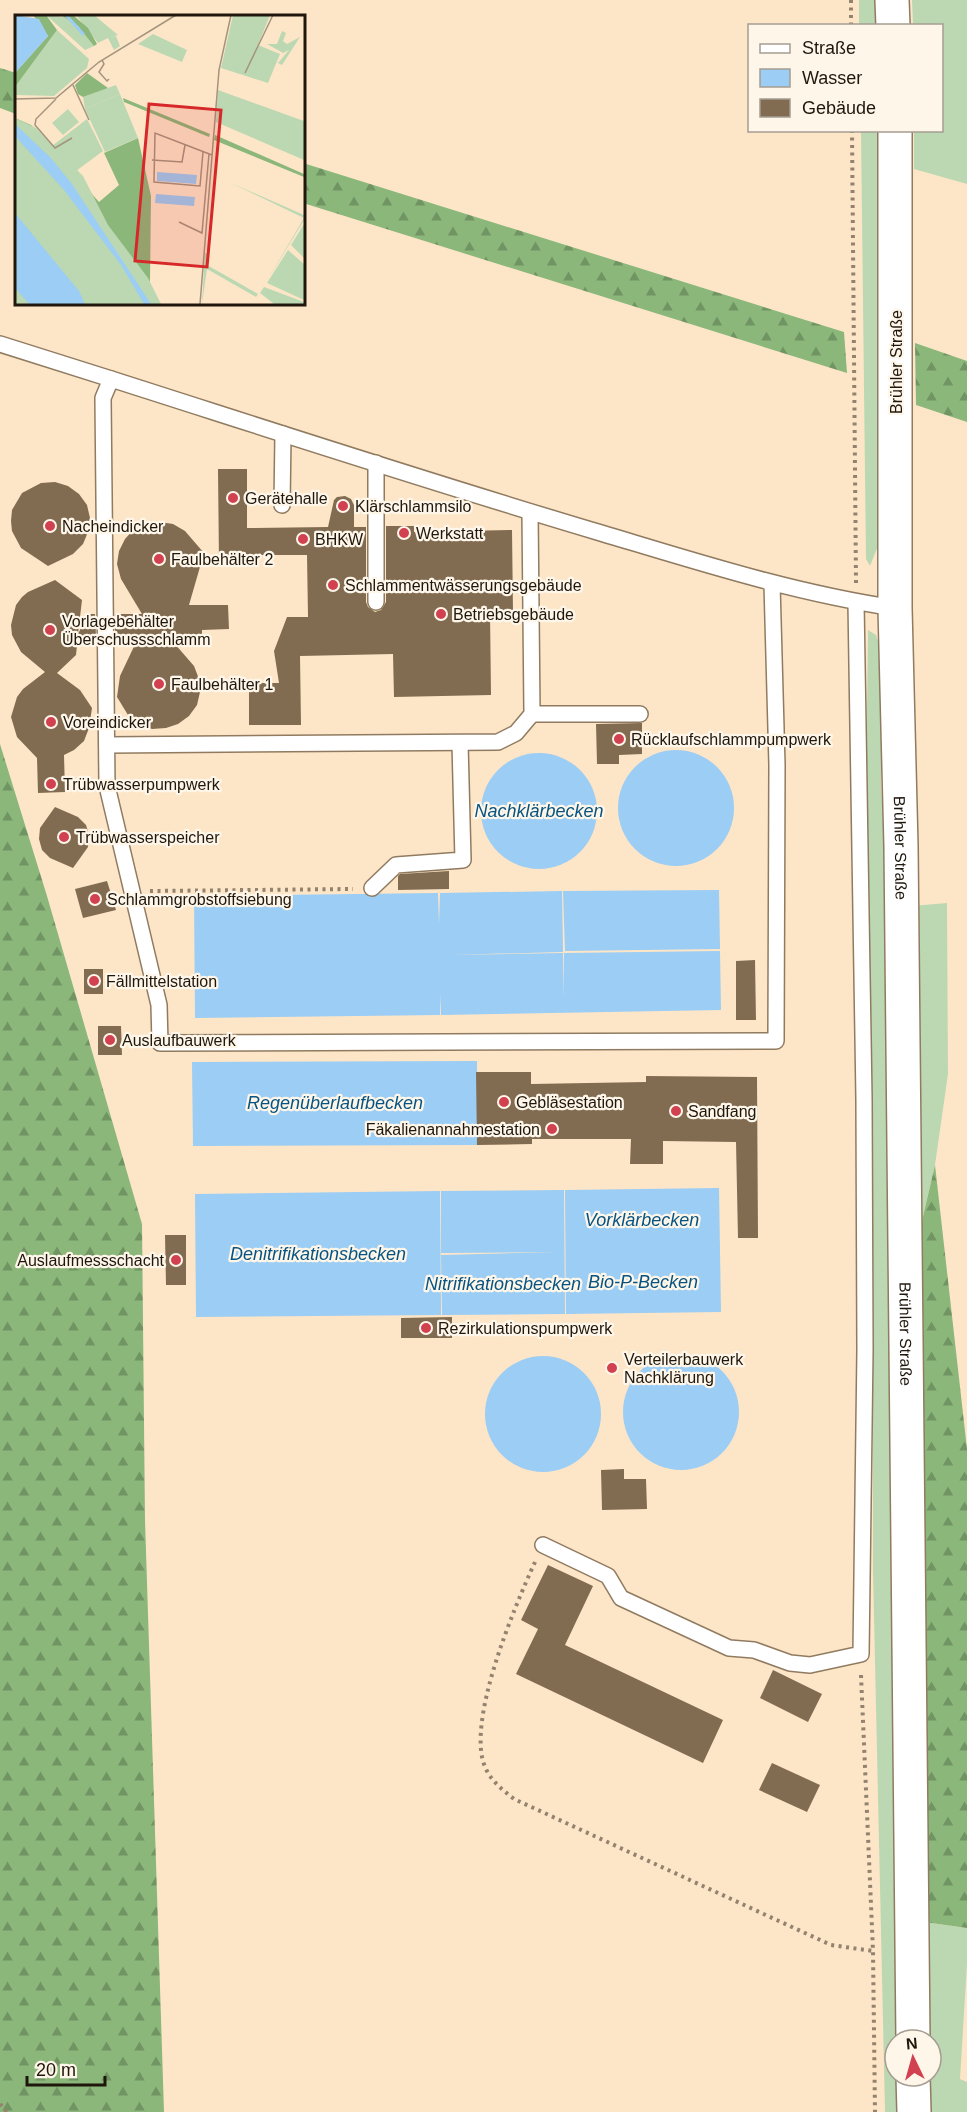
<svg xmlns="http://www.w3.org/2000/svg" width="967" height="2112" font-family="Helvetica,sans-serif">
	<style>
		.grass { fill: #bcd8b2 }
		.forest { fill: url(#forest-firs) }
		.water { fill: #9bcdf5 }
		.building { fill: #816c52 }
		.lines { fill: none; stroke-linecap: round; stroke-linejoin: round }
		.service-casing { stroke: #907b60; stroke-width: 18 }
		.tertiary-casing { stroke: #907b60; stroke-width: 36 }
		.path { stroke: #93836e; stroke-width: 4; stroke-dasharray: 3 4.5; stroke-linecap: butt }
		.service { stroke: #fff; stroke-width: 15 }
		.tertiary { stroke: #fff; stroke-width: 33 }
		.poi-dot { fill: #d14150; stroke: #fff6ea; stroke-width: 2 }
		.labels { text-anchor: middle; stroke-width: 4.5; stroke-linejoin: round; paint-order: stroke }
		.street-label { font-size: 16px; fill: #1f170c; stroke: #fff6ea }
		.poi-label { font-size: 16px; fill: #1f170c; stroke: #fff6ea; text-anchor: start }
		.water-label { font-size: 18px; font-style: italic; fill: #075482; stroke: #fff6ea }
		.inset-river { fill: none; stroke: #9bcdf5; stroke-width: 3 }
		.inset-road { fill: none; stroke: #a4937d; stroke-width: 1.5 }
		.view { fill: #d62828; fill-opacity: 0.15; stroke: #d62828; stroke-width: 3 }
		.inset-edge { fill: none; stroke: #1f170c; stroke-width: 3 }
	</style>
	<defs>
		<pattern id="forest-firs" width="22" height="20" patternUnits="userSpaceOnUse" patternTransform="scale(1.5)"><rect width="22" height="20" fill="#8bb77b"/><path d="M5 1l3.5 6h-7zM16 11l3.5 6h-7z" fill="#719463"/></pattern>
	</defs>
	<rect width="100%" height="100%" fill="#fde6c8"/>
	<!-- grass -->
	<g class="grass">
		<rect x="859" y="0" width="20" height="25"/>
		<path d="M912 0H967V184L914 169V131L942 130V26L913 25Z"/>
		<path d="M861 131H881L884 343 878 546 870 566 866 559Z"/>
		<path d="M868 630 876 635 881 651V786L886 859 902 2040H895V2076H902L903 2112H885L873 1572V1410L870 1196V947L866 786Z"/>
		<path d="M947 903 948 1074 935 1165 922 1221 919 1032 911 906Z"/>
		<path d="M924 1922 967 1928V1964L960 2079 967 2082V2112H927V2076H931V2040H926Z"/>
	</g>
	<!-- forest -->
	<g class="forest">
		<path d="M0 68 16 73V114L0 108Z"/>
		<path d="M303 163 844 332 847 373 303 203Z"/>
		<path d="M915 343 967 361V422L916 405Z"/>
		<path d="M0 744 47 896 142 1224 145 1520 164 2112H0Z"/>
		<path d="M935 1165 967 1449V1928L924 1922 922 1221Z"/>
	</g>
	<!-- water -->
	<g class="water">
		<circle cx="676" cy="808" r="58"/>
		<circle cx="539" cy="811" r="58"/>
		<path d="M719 890 720 949 565 951 563 891Z"/>
		<path d="M562 891 563 952 447 955 563 953 564 1000V953L720 951 721 1010 441 1015 440 994V1015L195 1018 194 896 438 893 439 924 440 893Z"/>
		<path d="M477 1061V1145L193 1146 192 1062Z"/>
		<path d="M719 1188 721 1312 566 1314 565 1190Z"/>
		<path d="M564 1190 565 1314 442 1315 441 1255 559 1252 441 1253V1191Z"/>
		<path d="M440 1191 441 1315 196 1317 195 1194Z"/>
		<circle cx="681" cy="1412" r="58"/>
		<circle cx="543" cy="1414" r="58"/>
	</g>
	<!-- building -->
	<g class="building">
		<path d="M218 469H247V528L328 527 334 500 337 497 345 496 351 499 354 505V527H366V602L368 607 375 612 381 610 386 602V526H414V532L512 530 513 612 490 613 491 695 394 697 393 654 300 656 301 725H249V683H279L274 651 287 617H308L307 555H248V563H219Z"/>
		<path d="M55 482 68 486 79 494 87 505 90 518 88 532 83 544 73 554 48 566 21 548 12 531 11 521 12 510 22 493 41 483Z"/>
		<path d="M160 522 173 524 185 531 204 553 189 605H228L229 629 202 630V635L168 636 194 666 199 679 200 692 197 705 189 716 178 724 166 728 152 729 139 724 128 715 117 697 120 676 139 636H115V614H142L121 579 117 564 119 551 125 539 134 529 147 523Z"/>
		<path d="M55 580 82 600 78 634 88 614H95L96 636H78L76 655 57 673 80 690 92 708 89 728 84 741 74 750 64 755 65 792 38 793 37 758 17 737 11 717 17 697 23 689 45 672 21 652 12 635 11 625 16 605 22 597 28 592Z"/>
		<path d="M642 723V754L619 755V764H597L596 724Z"/>
		<path d="M55 807 78 817 86 825 89 835 88 847 73 868 50 858 42 850 39 839 40 828Z"/>
		<path d="M449 871V889L398 890V876L400 874Z"/>
		<path d="M107 881 116 910 83 918 75 889Z"/>
		<path d="M755 960 756 1020H736V961Z"/>
		<rect x="84" y="969" width="19" height="25"/>
		<path d="M98 1026H121L122 1055H98Z"/>
		<path d="M476 1072H531V1084L646 1082V1076L757 1077 758 1238H738L736 1142 663 1141V1164H630L631 1139H532V1144L477 1145Z"/>
		<path d="M165 1235H186V1285H166Z"/>
		<path d="M452 1317V1338H401V1318Z"/>
		<path d="M624 1469V1479H646L647 1509 602 1510 601 1470Z"/>
		<path d="M548 1565 593 1586 565 1645 723 1720 703 1763 516 1674 538 1629 521 1620Z"/>
		<path d="M773 1670 822 1694 808 1722 760 1698Z"/>
		<path d="M772 1763 820 1785 807 1812 759 1790Z"/>
	</g>
	<g class="lines">
		<!-- service casing -->
		<g class="service-casing">
			<g id="service">
				<path d="M0 344 111 379"/>
				<path d="M376 463V602"/>
				<path d="M282 505 283 434"/>
				<path d="M772 584 777 765 776 1041 160 1043 159 1005 107 786 103 398 111 379C274 431 436 484 601 533 698 562 794 593 895 608"/>
				<path d="M532 714H640"/>
				<path d="M107 745 498 742 516 733 532 714 530 512"/>
				<path d="M372 888 396 865 463 860 460 743"/>
				<path d="M543 1545 608 1576 621 1598 729 1648 754 1650 790 1663 810 1665 861 1654 865 1350 864 1099 856 602"/>
			</g>
		</g>
		<!-- tertiary casing -->
		<g class="tertiary-casing">
			<g id="tertiary">
				<path d="M892 0 893 26"/>
				<path id="s1" d="M895 130V608L901 846 913 2040"/>
				<path d="M913 2076 914 2112"/>
			</g>
		</g>
		<!-- path -->
		<g class="path">
			<path d="M851 0V26"/>
			<path d="M852 130 856 583"/>
			<path d="M150 891 353 889"/>
			<path d="M535 1562C515 1606 464 1725 486 1769 492 1782 503 1790 514 1799L831 1945 873 1951"/>
			<path d="M861 1675 873 1951 875 2112"/>
			<path d="M0 2104 7 2112"/>
		</g>
		<!-- service -->
		<use href="#service" class="service"/>
		<!-- tertiary -->
		<use href="#tertiary" class="tertiary"/>
	</g>
	<!-- markers -->
	<g class="poi-dot">
		<circle cx="233" cy="498" r="6"/>
		<circle cx="343" cy="506" r="6"/>
		<circle cx="50" cy="526" r="6"/>
		<circle cx="404" cy="533" r="6"/>
		<circle cx="303" cy="539" r="6"/>
		<circle cx="159" cy="559" r="6"/>
		<circle cx="333" cy="585" r="6"/>
		<circle cx="441" cy="614" r="6"/>
		<circle cx="50" cy="630" r="6"/>
		<circle cx="159" cy="684" r="6"/>
		<circle cx="51" cy="722" r="6"/>
		<circle cx="619" cy="739" r="6"/>
		<circle cx="51" cy="784" r="6"/>
		<circle cx="64" cy="837" r="6"/>
		<circle cx="95" cy="899" r="6"/>
		<circle cx="94" cy="981" r="6"/>
		<circle cx="110" cy="1040" r="6"/>
		<circle cx="504" cy="1102" r="6"/>
		<circle cx="676" cy="1111" r="6"/>
		<circle cx="552" cy="1129" r="6"/>
		<circle cx="176" cy="1260" r="6"/>
		<circle cx="426" cy="1328" r="6"/>
		<circle cx="612" cy="1368" r="6"/>
	</g>
	<g class="labels">
		<!-- street labels -->
		<g class="street-label">
			<text transform="translate(896 362) rotate(-90)" y="6">Brühler Straße</text>
			<text dy="6" stroke="none"><textPath href="#s1" startOffset="718">Brühler Straße</textPath></text>
			<text dy="6" stroke="none"><textPath href="#s1" startOffset="1204">Brühler Straße</textPath></text>
		</g>
		<!-- poi labels -->
		<g class="poi-label">
			<text x="245" y="504">Gerätehalle</text>
			<text x="355" y="512">Klärschlammsilo</text>
			<text x="62" y="532">Nacheindicker</text>
			<text x="416" y="539">Werkstatt</text>
			<text x="315" y="545">BHKW</text>
			<text x="171" y="565">Faulbehälter 2</text>
			<text x="345" y="591">Schlammentwässerungsgebäude</text>
			<text x="453" y="620">Betriebsgebäude</text>
			<text x="62" y="627">Vorlagebehälter<tspan x="62" dy="18">Überschussschlamm</tspan></text>
			<text x="171" y="690">Faulbehälter 1</text>
			<text x="63" y="728">Voreindicker</text>
			<text x="631" y="745">Rücklaufschlammpumpwerk</text>
			<text x="63" y="790">Trübwasserpumpwerk</text>
			<text x="76" y="843">Trübwasserspeicher</text>
			<text x="107" y="905">Schlammgrobstoffsiebung</text>
			<text x="106" y="987">Fällmittelstation</text>
			<text x="122" y="1046">Auslaufbauwerk</text>
			<text x="516" y="1108">Gebläsestation</text>
			<text x="688" y="1117">Sandfang</text>
			<text x="540" y="1135" text-anchor="end">Fäkalienannahmestation</text>
			<text x="164" y="1266" text-anchor="end">Auslaufmessschacht</text>
			<text x="438" y="1334">Rezirkulationspumpwerk</text>
			<text x="624" y="1365">Verteilerbauwerk<tspan x="624" dy="18">Nachklärung</tspan></text>
		</g>
		<!-- water labels -->
		<g class="water-label">
			<text x="539" y="817">Nachklärbecken</text>
			<text x="335" y="1109">Regenüberlaufbecken</text>
			<text x="642" y="1226">Vorklärbecken</text>
			<text x="318" y="1260">Denitrifikationsbecken</text>
			<text x="643" y="1288">Bio-P-Becken</text>
			<text x="503" y="1290">Nitrifikationsbecken</text>
		</g>
	</g>
	<!-- overview -->
	<g transform="translate(15 15)">
		<rect width="290" height="290" fill="#fde6c8"/>
		<path d="M31 0 50 2 70 17 79 31 70 35ZM61 0H79L103 20 96 22 101 21 105 31 99 35 93 23 83 28ZM218 0H255L243 30 265 39 253 68 206 53ZM42 15 74 44 72 53 39 81 0 80V72ZM267 16 271 18 268 26 272 29 285 22 267 50 263 48 274 35 268 38 252 29H262ZM101 70 105 79 70 94 68 82ZM203 75 289 106V145L201 107ZM53 94 64 107 48 120 37 108ZM72 104 88 136 61 156 37 131ZM214 167 289 200V205L250 269 289 203ZM289 209 290 210 289 243 276 230ZM273 235 289 249V285L252 268ZM190 238 193 239 192 250 243 279 241 282 192 254 187 289ZM249 272 289 287V289H259L245 278Z" fill="#bcd8b2"/>
		<path d="M18 0H31L42 15 0 72V58L33 21ZM46 0H58L73 13 82 29 79 31 63 11ZM72 58 93 73 68 82 63 79 60 70ZM108 83 195 119 194 122 109 87ZM0 103 16 110 84 187 104 170 89 138 123 123 136 181 135 267 0 109ZM200 120 289 159V162L199 125Z" fill="#8bb77b"/>
		<path d="M105 79 123 123 90 137 70 94ZM0 103 21 113 68 161 93 210 133 263 146 289H0Z" fill="#bcd8b2"/>
		<path d="M138 19 172 35 167 47 123 29Z" fill="#bcd8b2"/>
		<path d="M0 0 24 4 33 21 0 58ZM0 109 35 142 57 169 136 289H129L106 250 49 175 0 121ZM142 157 182 160 181 169 142 166ZM141 179 180 182 179 191 140 188ZM0 198 64 276 70 289H14L0 273Z" fill="#9bcdf5"/>
		<path class="inset-river" d="M51 0 69 20"/>
		<path class="inset-road" d="M87 45 89 49 84 57 92 66 94 64M230 58 258 0M58 70 74 105M0 84 41 83 84 47 161 0M41 84 21 104 20 110 40 133 57 123M188 137 185 171 139 167 140 118 197 140M137 145 167 147 170 130M164 207 187 218 194 139M185 289 204 55 216 0"/>
		<path class="view" d="M134 89 206 95 192 252 120 246Z"/>
		<rect width="290" height="290" class="inset-edge"/>
	</g>
	<!-- legend -->
	<rect x="748" y="24" width="195" height="108" fill="#fff6ea" stroke="#a59d91" stroke-width="1.5"/>
	<rect x="760" y="44" width="30" height="9" fill="#ffffff" stroke="#a59d91" stroke-width="1.5"/>
	<text x="802" y="54" font-size="18" fill="#1f170c">Straße</text>
	<rect x="760" y="69" width="30" height="18" fill="#9bcdf5" stroke="#a59d91" stroke-width="1.5"/>
	<text x="802" y="84" font-size="18" fill="#1f170c">Wasser</text>
	<rect x="760" y="99" width="30" height="18" fill="#816c52" stroke="#a59d91" stroke-width="1.5"/>
	<text x="802" y="114" font-size="18" fill="#1f170c">Gebäude</text>
	<!-- north arrow -->
	<g transform="translate(913 2058) rotate(355)"><circle r="28" fill="#fff6ea" stroke="#a59d91" stroke-width="1.5"/>
	<path d="M0-4.5L10 22L0 15L-10 22Z" fill="#d14150"/>
	<text y="-9" font-size="16" font-weight="bold" text-anchor="middle" fill="#1f170c">N</text>
	</g>
	<!-- scale -->
	<path d="M27 2076v9h78v-9" fill="none" stroke="#1f170c" stroke-width="3"/>
	<text x="36" y="2076" font-size="18" fill="#1f170c" stroke="#fff6ea" stroke-width="4.5" paint-order="stroke">20 m</text>
</svg>
